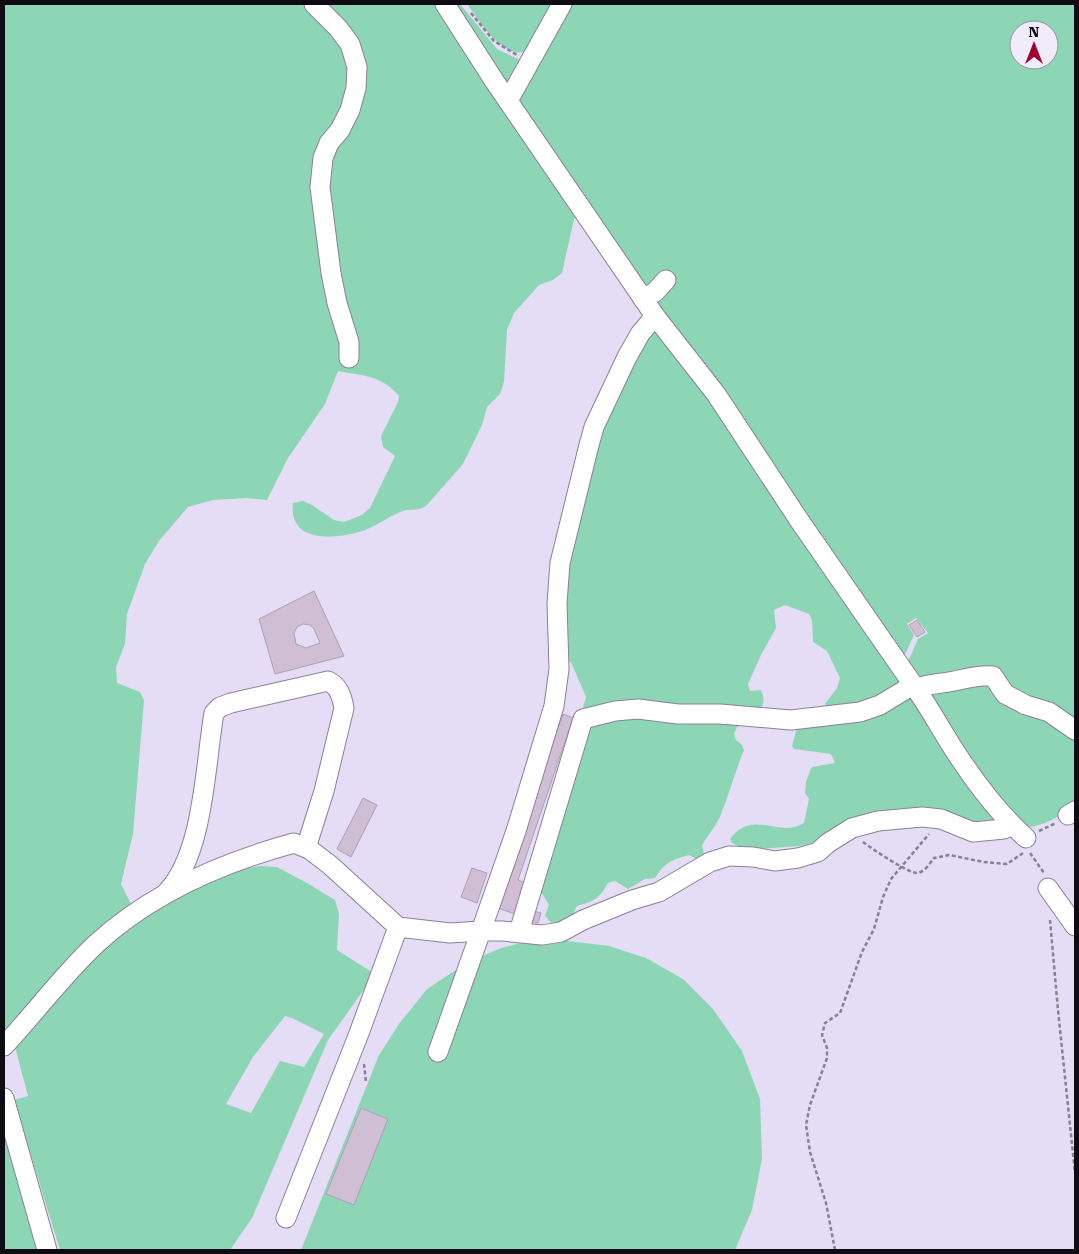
<svg xmlns="http://www.w3.org/2000/svg" width="1079" height="1254" font-family="'Roboto Serif',serif">
	<style>
		.green { fill: #8dd6b5; fill-rule: evenodd }
		.building { fill: #cfbed4; stroke: #af9fb4; fill-rule: evenodd }
		.lines { fill: none; stroke-linecap: round; stroke-linejoin: round }
		.minor-casing { stroke: #898199; stroke-width: 21 }
		.path { stroke: #878192; stroke-width: 2.5; stroke-dasharray: 4 2.5; stroke-linecap: butt }
		.minor { stroke: #fff; stroke-width: 19 }
	</style>
	<rect width="100%" height="100%" fill="#e5ddf6"/>
	<!-- green -->
	<g class="green">
		<path d="M4 4H439L580 209 574 219 562 273 553 280 539 285 514 313 507 330 504 382 500 394 487 407 482 425 463 464 426 506C416 512 409 508 400 512 386 518 374 528 359 532 332 540 288 542 293 503L303 501 312 505 334 520 344 522 362 515 370 508 395 456 383 447 381 436 398 402 399 396C381 375 364 376 338 371L325 404 288 458 267 500 246 498 213 500 188 507 159 541 145 564 127 614 125 644 116 667 117 683 140 692 144 700 133 834 121 884 133 908 4 1040Z"/>
		<path d="M450 4H460L497 49 518 59 524 67 509 88Z"/>
		<path d="M467 4H559L527 52C524 52 519 53 515 52 494 46 479 20 467 4Z"/>
		<path d="M566 4H1075V806C1056 818 1046 825 1024 828L1006 814 921 681 906 666 918 639 928 633 916 618 907 624 914 635 903 659 515 105ZM1019 30H1049V60H1019Z"/>
		<path d="M658 328 673 346 906 687 828 713 825 704 837 688 840 678 827 651 813 642 812 620 809 614 785 605 774 610 776 628 761 655 748 684 750 691 761 690C765 699 764 704 759 713L581 715 586 697 571 662 563 661 560 605 582 481 630 356Z"/>
		<path d="M912 690 1011 832 943 816 825 839 800 846 746 850 732 843 730 839C753 808 778 839 804 823L809 799 805 793 806 782 810 771 812 767 835 763 831 754 794 749 792 746 798 724Z"/>
		<path d="M622 713 749 722 737 727 734 734 736 740 742 745 744 750C735 771 730 793 721 814 717 825 708 835 702 845L705 858 700 861 689 855C672 860 665 862 655 878L645 879 628 889 615 881 608 883C599 899 594 901 577 906L569 922 555 927 545 916 549 905 535 882 577 727Z"/>
		<path d="M261 866 277 867 307 883 335 900 339 914 337 950 375 974 328 1040 252 1218 230 1250H60L14 1100 28 1096 14 1043 100 946 183 890 240 869ZM285 1016 292 1018 324 1034 304 1067 280 1061 251 1113 226 1104 253 1057Z"/>
		<path d="M529 941H568L609 946 646 958 683 979 713 1009 742 1051 760 1099 762 1159 752 1210 735 1250H301L379 1055 399 1024 427 989 468 962 501 948Z"/>
		<path d="M4 1121 39 1250H4Z"/>
	</g>
	<!-- building -->
	<g class="building">
		<path d="M314 591 344 656 275 674 259 619ZM303 624 310 625 314 629 320 643 306 648 296 644 294 633 297 627Z"/>
		<path d="M917 620 925 632 917 637 909 625Z"/>
		<path d="M563 714 573 718 518 880 524 882 515 914 495 907Z"/>
		<path d="M363 798 377 805 351 857 337 849Z"/>
		<path d="M472 868 487 873 477 903 461 897Z"/>
		<path d="M530 910 541 913 538 923 527 920Z"/>
		<path d="M361 1108 388 1119 354 1205 326 1194Z"/>
	</g>
	<g class="lines">
		<!-- minor casing -->
		<g class="minor-casing">
			<g id="minor">
				<path d="M314 4 338 28 350 44 357 67 356 88 350 110 340 130 329 143 323 158 320 187 331 273 337 303 349 342V358"/>
				<path d="M445 4 495 82 655 316 716 394 799 520 916 689C928 683 941 684 954 681 968 678 979 675 993 676L1005 694 1026 705 1049 712 1075 730"/>
				<path d="M508 101 562 4"/>
				<path d="M643 299 655 292 666 280"/>
				<path d="M916 689C929 707 939 726 951 745 972 778 997 812 1026 838"/>
				<path d="M1068 815 1075 811"/>
				<path d="M1048 888 1075 926"/>
				<path d="M167 892C204 853 205 765 214 713L220 707 231 703 328 681C339 686 342 697 344 708L324 791 306 848"/>
				<path d="M519 932 583 719 615 711 638 709 678 714H720L791 720 860 712 880 705 913 685"/>
				<path d="M4 1046C35 1013 62 976 96 944 150 894 224 862 294 843L309 849 330 865 398 927 450 933 481 931 516 831 554 706 559 669 557 603 560 563 588 449 594 427 627 357 640 334 655 316"/>
				<path d="M438 1052 481 931H502L542 935 561 932 583 920 632 900 659 892 710 862 729 856 753 857 775 861 798 858 818 852 828 843 852 828 878 821 922 817 941 819 973 832 1004 829 1011 825"/>
				<path d="M4 1098 47 1250"/>
				<path d="M286 1218 358 1036 398 927"/>
			</g>
		</g>
		<!-- path -->
		<g class="path">
			<path d="M471 13 494 41 517 55"/>
			<path d="M1039 831 1056 823"/>
			<path d="M863 842C872 849 908 873 917 873 925 872 930 863 934 858L949 855 984 862 1007 864 1023 853"/>
			<path d="M1030 853 1044 873"/>
			<path d="M1050 920 1058 1010 1075 1173"/>
			<path d="M364 1064 366 1082"/>
			<path d="M835 1250 826 1203 810 1152 806 1125 810 1105 827 1058V1048L822 1035 825 1023 840 1013 862 952 874 929 883 897 891 879 929 834"/>
		</g>
		<!-- minor -->
		<use href="#minor" class="minor"/>
	</g>
	<!-- border -->
	<rect width="1079" height="1254" fill="none" stroke="#0e0b13" stroke-width="10"/>
	<!-- north arrow -->
	<g transform="translate(1034 45)"><circle r="24" fill="#f0ecfb" stroke="#96929e"/>
	<path d="M0-4L9 19L0 12L-9 19Z" fill="#a20333"/>
	<text y="-8" font-size="14" font-weight="bold" text-anchor="middle" fill="#0e0b13">N</text>
	</g>
</svg>
